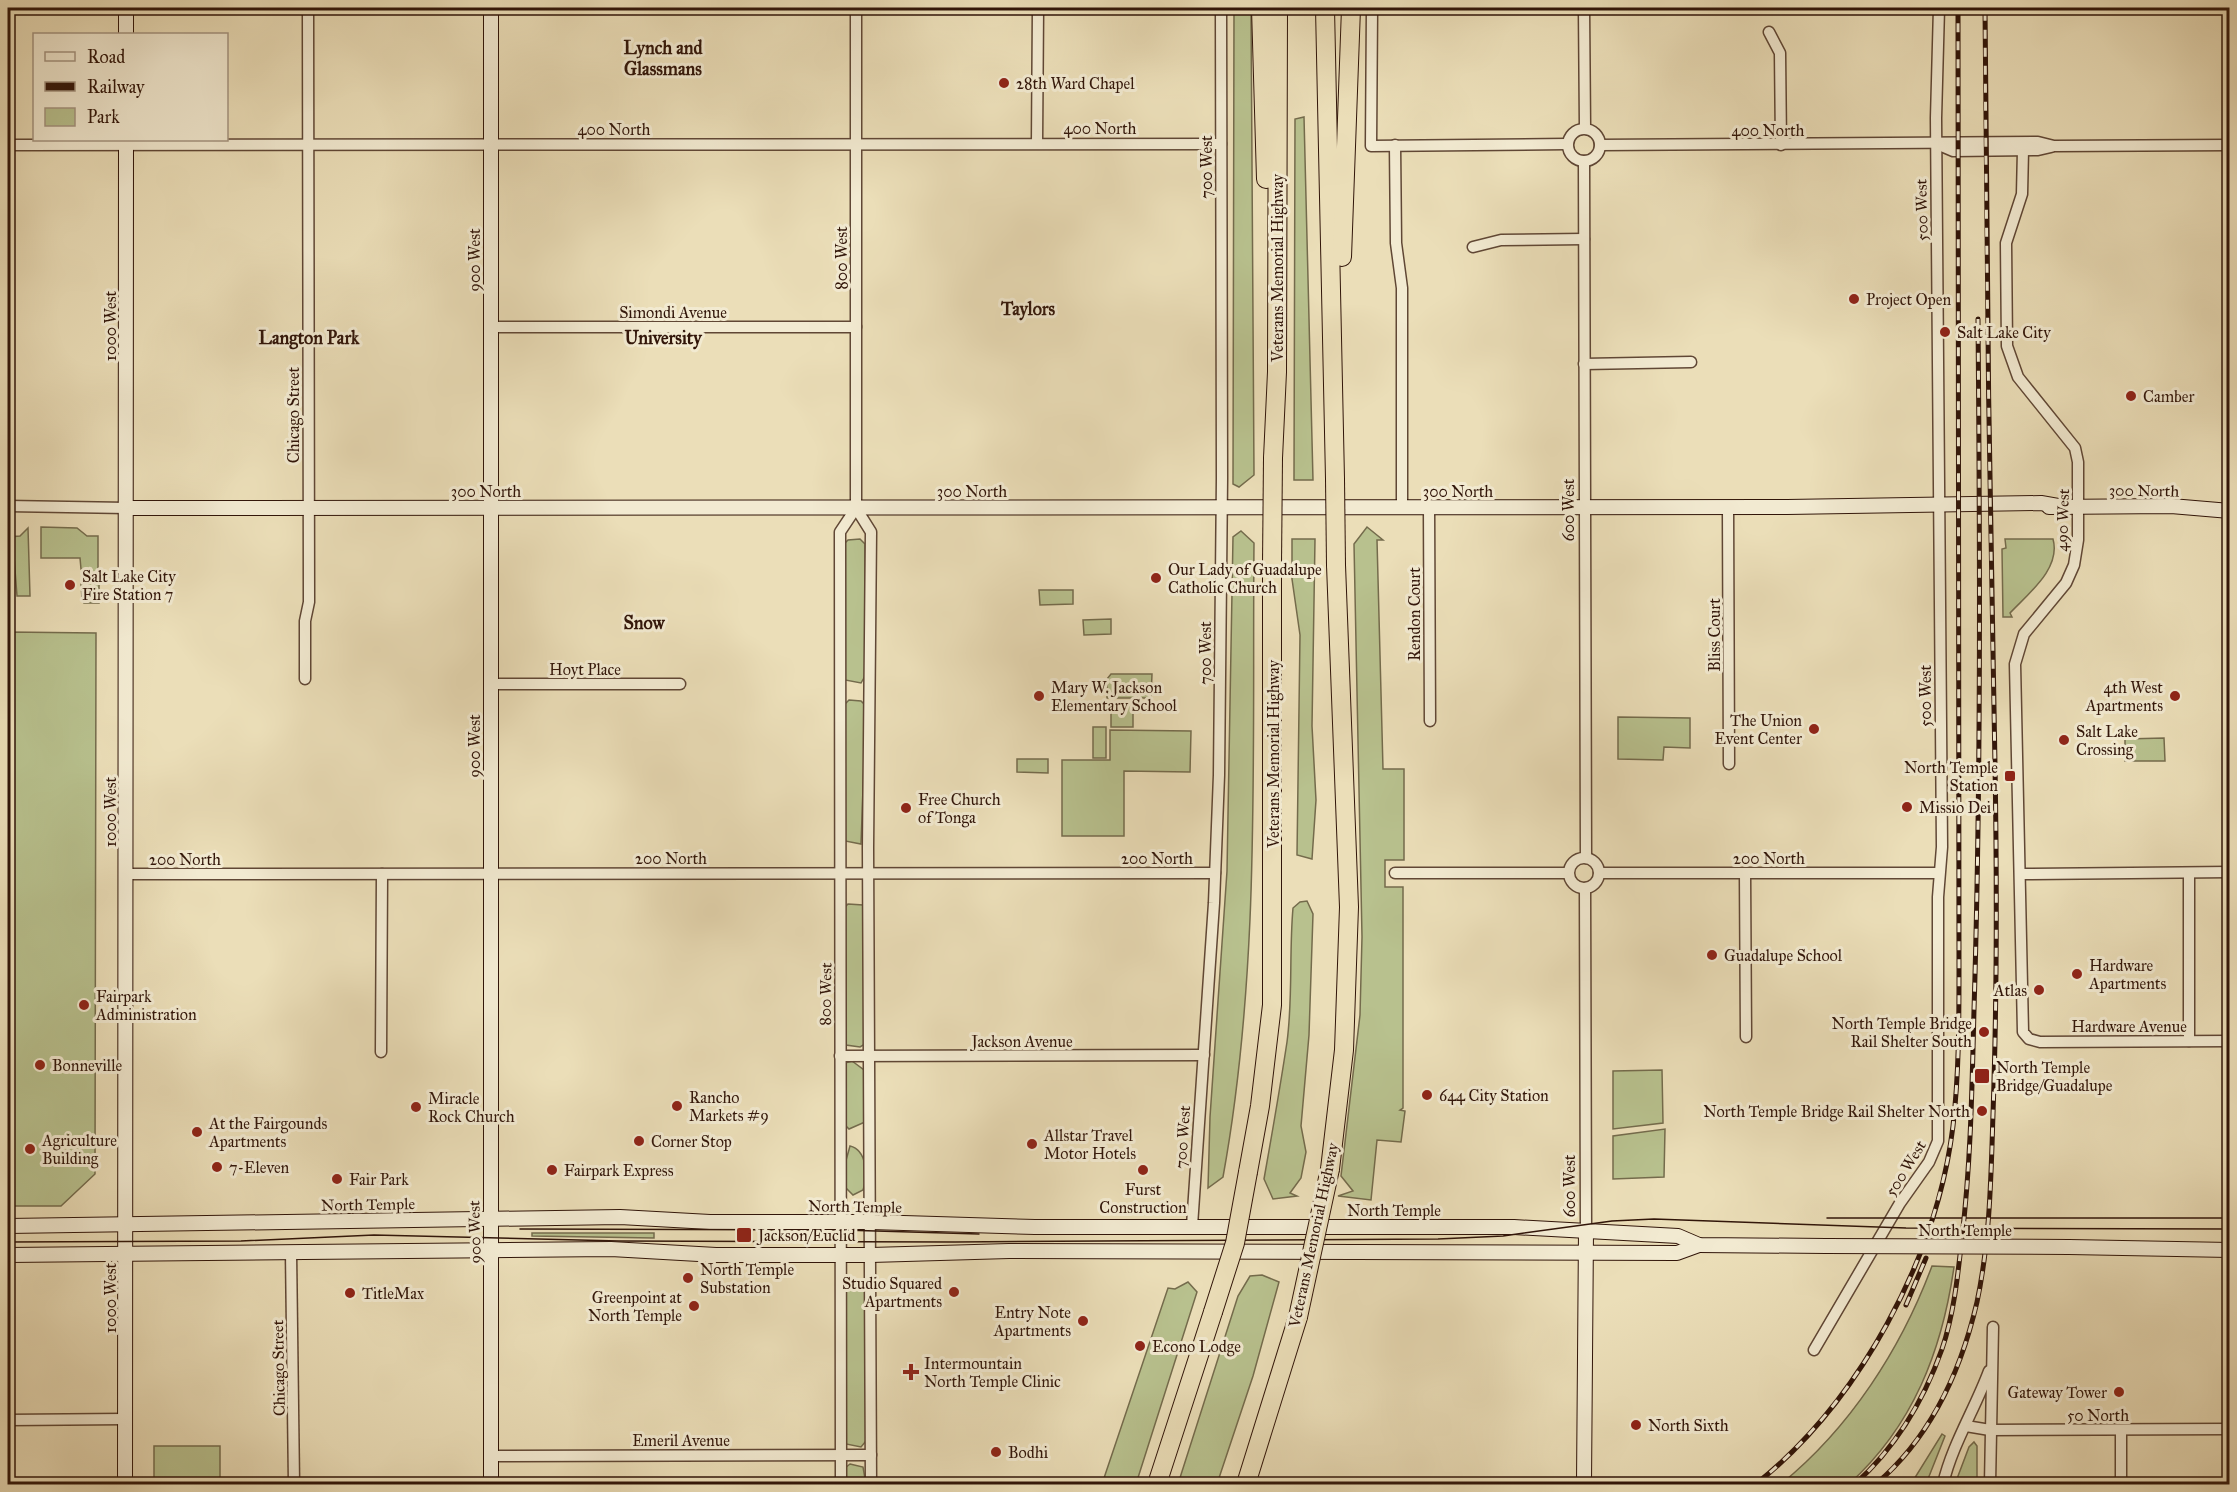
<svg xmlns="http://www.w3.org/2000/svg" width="2237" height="1492" font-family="'IM FELL Great Primer',serif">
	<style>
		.green { fill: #b8c18e; stroke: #746b4c; stroke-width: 1.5 }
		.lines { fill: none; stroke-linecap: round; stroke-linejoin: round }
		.street-casing { stroke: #604735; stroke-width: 13 }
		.secondary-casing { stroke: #311509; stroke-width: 16 }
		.highway-casing { stroke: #311509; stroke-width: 20 }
		.street { stroke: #f2ead1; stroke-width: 10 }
		.secondary { stroke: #f2ead1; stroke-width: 14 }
		.highway { stroke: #ebdeb8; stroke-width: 18 }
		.tram { stroke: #311509; stroke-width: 1.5 }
		.rail-casing { stroke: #311509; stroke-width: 5 }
		.rail { stroke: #f2ead1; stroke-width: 3; stroke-dasharray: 9; stroke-linecap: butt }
		.secondary-bridge-casing { stroke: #311509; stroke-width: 16; stroke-linecap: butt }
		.highway-bridge-casing { stroke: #311509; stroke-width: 20; stroke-linecap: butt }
		.secondary-bridge { stroke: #f2ead1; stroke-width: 14 }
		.highway-bridge { stroke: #ebdeb8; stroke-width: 18 }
		.poi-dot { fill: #8f2418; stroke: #f2ead1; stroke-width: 2 }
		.labels { text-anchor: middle; stroke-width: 6; stroke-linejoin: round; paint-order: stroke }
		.poi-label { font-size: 16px; fill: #311509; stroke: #f2ead1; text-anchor: start }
		.street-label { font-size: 16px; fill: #311509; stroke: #f2ead1 }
		.neighbourhood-label { font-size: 18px; font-weight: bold; fill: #311509; stroke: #f2ead1 }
	</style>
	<rect width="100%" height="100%" fill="#ebdeb8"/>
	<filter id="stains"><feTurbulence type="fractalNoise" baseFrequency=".00333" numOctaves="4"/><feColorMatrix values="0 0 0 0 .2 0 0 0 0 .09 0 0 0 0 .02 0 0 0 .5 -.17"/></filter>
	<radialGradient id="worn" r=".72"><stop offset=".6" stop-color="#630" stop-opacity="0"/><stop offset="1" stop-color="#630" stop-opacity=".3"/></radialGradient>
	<!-- green -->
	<g class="green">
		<path d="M1234 8H1251L1254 475 1239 487 1233 484Z"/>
		<path d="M1304 117 1313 480H1294L1295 119Z"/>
		<path d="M41 527 77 528 87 536H98V573L92 574 86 569H81L80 558H41Z"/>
		<path d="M1367 527 1383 540H1377L1383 769H1404V860H1385V887H1403V1108L1400 1110 1405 1111 1401 1142 1377 1140 1371 1200 1338 1196 1353 1191 1341 1176 1360 1015 1362 937 1354 544Z"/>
		<path d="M28 528 30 596H17L13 544 12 591 8 592V541H13L8 539V537L20 536Z"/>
		<path d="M1241 531 1254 543C1252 755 1261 968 1223 1177L1208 1188 1210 1117 1227 871 1233 537Z"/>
		<path d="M860 539 865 544V676L861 683 845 680 844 544 848 540Z"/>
		<path d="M1292 539H1315L1312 726 1316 800 1312 859 1297 855 1300 635 1292 579Z"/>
		<path d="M2005 539H2053C2061 568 2030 592 2010 613L2012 617H2003L2002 549 2006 548Z"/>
		<path d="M88 579H99V603H84V598H82L81 584 86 583Z"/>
		<path d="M1073 590V604L1040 605 1039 590Z"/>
		<path d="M1111 619V634L1084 635 1083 620Z"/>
		<path d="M8 632 96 633 95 1174 61 1206H8Z"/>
		<path d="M1111 674H1152L1151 698H1107V679Z"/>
		<path d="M849 700 861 701 866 706 861 844 845 841V704Z"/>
		<rect x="1111" y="704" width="22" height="23"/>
		<path d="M1618 717 1690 718V748L1664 747 1663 760 1618 759Z"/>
		<rect x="1093" y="727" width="13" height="31"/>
		<path d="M1110 730 1191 731 1190 772 1124 771V836H1062V760H1110Z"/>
		<path d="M2164 738 2165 761H2125V739Z"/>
		<path d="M1017 759H1048V773L1017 772Z"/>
		<path d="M1307 901 1313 914 1309 1035 1301 1126 1306 1152 1301 1178 1290 1193 1297 1196 1273 1199 1264 1179C1272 1134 1280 1088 1287 1042 1293 998 1289 953 1293 908L1300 902Z"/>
		<path d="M848 904 863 905 865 1044 860 1047 846 1045 845 907Z"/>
		<path d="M852 1061 864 1070 865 1122 849 1129 845 1125V1063Z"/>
		<path d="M1662 1070 1663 1123 1613 1129V1071Z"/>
		<path d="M1665 1129 1664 1177 1613 1179V1136Z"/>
		<path d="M850 1146C867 1150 868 1176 863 1190L853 1195 845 1187V1164Z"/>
		<path d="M532 1233H654V1238L532 1236Z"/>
		<path d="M1932 1266 1954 1267C1942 1351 1913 1426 1849 1484H1781C1850 1428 1901 1349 1932 1266Z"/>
		<path d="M1262 1275 1279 1282 1253 1376 1217 1484H1178L1238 1296 1250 1276Z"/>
		<path d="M1188 1282 1197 1292 1136 1484H1102L1168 1288 1175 1289Z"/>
		<path d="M853 1283 862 1286 865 1293 866 1441 861 1447 846 1444V1290Z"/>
		<path d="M1942 1434 1945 1436 1926 1484H1911Z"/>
		<path d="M1974 1442 1977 1446V1484H1955L1969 1447Z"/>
		<path d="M154 1446H220V1479L278 1480V1484H154Z"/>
		<path d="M850 1464 863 1467 866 1484H845V1468Z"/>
	</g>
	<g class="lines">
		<!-- street casing -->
		<g class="street-casing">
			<g id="street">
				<path d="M856 8V508L871 532 868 848 871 1484"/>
				<path d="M1372 8 1371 146 1567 144"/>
				<path d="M1584 8 1585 128"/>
				<path d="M1769 32 1780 53 1781 145"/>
				<circle cx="1584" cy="145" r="16"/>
				<path d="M1037 143 1038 8"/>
				<path d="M8 145 1221 144"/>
				<path d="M1395 145 1396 243 1402 288V507"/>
				<path d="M1600 145 2038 142 2054 146 2230 145"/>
				<path d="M1939 145 1953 151 2038 150 2051 147"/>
				<path d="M2023 150 2022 194 2006 243 2007 346 2018 377 2075 448 2078 462V540L2074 565 2066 583 2024 634 2015 664 2023 1032 2029 1039 2040 1042 2230 1041"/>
				<path d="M1584 161 1586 858"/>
				<path d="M1473 247 1501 240 1584 239"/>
				<path d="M491 327H856"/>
				<path d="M1584 364 1691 362"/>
				<path d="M8 506 127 508"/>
				<path d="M1429 507 1430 721"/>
				<path d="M1728 507 1729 764"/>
				<path d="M305 679V621L309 602 308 8"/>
				<path d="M491 684H680"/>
				<circle cx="1584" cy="873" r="15"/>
				<path d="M1395 873H1568"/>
				<path d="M1599 873H1938"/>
				<path d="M1745 873 1746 1037"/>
				<path d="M2189 873V1041"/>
				<path d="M127 874 1215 873"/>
				<path d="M2021 874 2230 872"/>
				<path d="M1585 888 1586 1231"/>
				<path d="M381 1052 382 874"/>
				<path d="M840 1056 1204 1055"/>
				<path d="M1192 1226 1214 903 1219 775 1222 478 1221 8"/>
				<path d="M291 1252 294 1484"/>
				<path d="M1814 1350 1900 1203 1929 1162 1938 1141V897L1942 847 1936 118 1939 8"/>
				<path d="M8 1420 125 1419"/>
				<path d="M1966 1426 1990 1430 2230 1429"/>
				<path d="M2121 1431V1484"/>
				<path d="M491 1456 871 1455"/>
				<path d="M841 1484 840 532 856 508"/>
				<path d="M1943 1484C1952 1445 1975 1409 1989 1371"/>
				<path d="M1990 1484 1993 1327"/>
			</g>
		</g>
		<!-- secondary casing -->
		<g class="secondary-casing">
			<g id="secondary">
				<path d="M126 8V34"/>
				<path d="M491 8V1484"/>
				<path d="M2049 507 2171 506 2230 511"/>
				<path d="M127 508 1787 507 2041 503 2058 506"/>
				<path d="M8 1226 620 1217 710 1222H871L1035 1227H1514L1678 1236 1699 1245 1826 1246"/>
				<path d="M2069 1247 2230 1250"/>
				<path d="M8 1255 611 1249 716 1255H871L1009 1251 1677 1253 1699 1245"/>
				<path d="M125 1484 126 140"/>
				<path d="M1584 1484 1586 1231"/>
			</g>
		</g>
		<!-- highway casing -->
		<g class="highway-casing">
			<g id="highway">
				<path d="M1261 8 1266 179"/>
				<path d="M1325 8 1335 479"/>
				<path d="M1342 257 1351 8"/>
				<path d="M1273 458 1277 372 1278 8"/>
				<path d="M1330 1169 1344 1050 1349 907 1336 565"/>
				<path d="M1248 1172 1260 1106 1272 1005V564"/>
				<path d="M1157 1484 1213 1312"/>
				<path d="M1246 1484 1298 1317"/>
			</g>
		</g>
		<!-- street -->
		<use href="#street" class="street"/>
		<!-- secondary -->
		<use href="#secondary" class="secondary"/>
		<!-- highway -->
		<use href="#highway" class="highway"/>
		<!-- tram -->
		<g class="tram">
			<path d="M1827 1218H2230"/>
			<path d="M520 1229 842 1230 979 1234"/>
			<path d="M8 1242 241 1241 374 1235 619 1241 955 1242 1438 1239 1503 1236 1612 1221 1654 1219 1906 1228 2230 1229"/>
		</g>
		<!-- rail casing -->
		<g class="rail-casing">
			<g id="rail">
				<path d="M1906 1305 1926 1258"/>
				<path d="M1756 1484C1859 1402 1937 1258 1953 1126 1959 1074 1959 1021 1959 968L1958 8"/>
				<path d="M1855 1484C1895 1448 1924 1400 1942 1349 1954 1314 1958 1274 1962 1237 1971 1161 1972 1086 1974 1010 1981 780 1980 549 1978 319"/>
				<path d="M1876 1484C1930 1438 1961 1371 1977 1302 1990 1241 1991 1177 1993 1114 1997 998 1997 882 1995 765 1990 513 1986 260 1985 8"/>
			</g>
		</g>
		<!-- rail -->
		<use href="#rail" class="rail"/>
		<!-- secondary-bridge casing -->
		<g class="secondary-bridge-casing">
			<path id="secondary-bridge" d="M1826 1246 2069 1247"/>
		</g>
		<!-- highway-bridge casing -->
		<g class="highway-bridge-casing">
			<g id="highway-bridge">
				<path d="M1335 479 1336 565"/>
				<path d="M1272 564 1273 458"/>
				<path d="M1213 1312 1235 1243 1248 1172"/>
				<path d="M1298 1317 1330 1169"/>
			</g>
		</g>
		<!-- secondary-bridge -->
		<use href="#secondary-bridge" class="secondary-bridge"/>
		<!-- highway-bridge -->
		<use href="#highway-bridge" class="highway-bridge"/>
	</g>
	<!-- markers -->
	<g class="poi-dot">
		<circle cx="1004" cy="83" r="6"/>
		<circle cx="1854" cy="299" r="6"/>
		<circle cx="1945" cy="332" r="6"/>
		<circle cx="2131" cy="396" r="6"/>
		<circle cx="1156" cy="578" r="6"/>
		<circle cx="70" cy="585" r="6"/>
		<circle cx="1039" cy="696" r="6"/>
		<circle cx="2175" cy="696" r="6"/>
		<circle cx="1814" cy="729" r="6"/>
		<circle cx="2064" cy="740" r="6"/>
		<rect x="2004" y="770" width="12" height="12" rx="3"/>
		<circle cx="1907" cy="807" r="6"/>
		<circle cx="906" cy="808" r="6"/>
		<circle cx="1712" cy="955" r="6"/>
		<circle cx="2077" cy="974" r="6"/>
		<circle cx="2039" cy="990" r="6"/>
		<circle cx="84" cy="1005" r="6"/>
		<circle cx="1984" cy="1032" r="6"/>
		<circle cx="40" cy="1065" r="6"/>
		<rect x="1974" y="1068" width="16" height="16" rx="3"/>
		<circle cx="1427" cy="1095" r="6"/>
		<circle cx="677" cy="1106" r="6"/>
		<circle cx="416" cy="1107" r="6"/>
		<circle cx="1982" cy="1111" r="6"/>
		<circle cx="197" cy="1132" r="6"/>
		<circle cx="639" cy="1141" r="6"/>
		<circle cx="1032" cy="1144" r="6"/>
		<circle cx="30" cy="1149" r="6"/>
		<circle cx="217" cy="1167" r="6"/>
		<circle cx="552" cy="1170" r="6"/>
		<circle cx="1143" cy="1170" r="6"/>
		<circle cx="337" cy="1179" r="6"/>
		<rect x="736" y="1227" width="16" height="16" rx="3"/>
		<circle cx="688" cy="1278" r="6"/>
		<circle cx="954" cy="1292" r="6"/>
		<circle cx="350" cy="1293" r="6"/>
		<circle cx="694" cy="1306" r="6"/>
		<circle cx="1083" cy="1321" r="6"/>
		<circle cx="1140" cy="1346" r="6"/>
		<path d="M908 1363h6v6h6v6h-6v6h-6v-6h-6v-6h6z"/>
		<circle cx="2119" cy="1392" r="6"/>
		<circle cx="1636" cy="1425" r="6"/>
		<circle cx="996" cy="1452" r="6"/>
	</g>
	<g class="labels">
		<!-- poi labels -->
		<g class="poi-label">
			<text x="1016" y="89">28th Ward Chapel</text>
			<text x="1866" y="305">Project Open</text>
			<text x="1957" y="338">Salt Lake City</text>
			<text x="2143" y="402">Camber</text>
			<text x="1168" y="575">Our Lady of Guadalupe<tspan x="1168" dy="18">Catholic Church</tspan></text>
			<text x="82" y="582">Salt Lake City<tspan x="82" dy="18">Fire Station 7</tspan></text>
			<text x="1051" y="693">Mary W. Jackson<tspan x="1051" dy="18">Elementary School</tspan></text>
			<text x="2163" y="693" text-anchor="end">4th West<tspan x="2163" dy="18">Apartments</tspan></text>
			<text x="1802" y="726" text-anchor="end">The Union<tspan x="1802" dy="18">Event Center</tspan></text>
			<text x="2076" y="737">Salt Lake<tspan x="2076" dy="18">Crossing</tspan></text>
			<text x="1998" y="773" text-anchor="end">North Temple<tspan x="1998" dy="18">Station</tspan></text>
			<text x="918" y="805">Free Church<tspan x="918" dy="18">of Tonga</tspan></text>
			<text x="1919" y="813">Missio Dei</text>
			<text x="1724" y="961">Guadalupe School</text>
			<text x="2089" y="971">Hardware<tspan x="2089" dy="18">Apartments</tspan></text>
			<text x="2027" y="996" text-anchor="end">Atlas</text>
			<text x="96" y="1002">Fairpark<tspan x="96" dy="18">Administration</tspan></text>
			<text x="1972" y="1029" text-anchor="end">North Temple Bridge<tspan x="1972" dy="18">Rail Shelter South</tspan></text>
			<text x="52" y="1071">Bonneville</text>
			<text x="1996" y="1073">North Temple<tspan x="1996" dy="18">Bridge/Guadalupe</tspan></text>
			<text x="1439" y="1101">644 City Station</text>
			<text x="689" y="1103">Rancho<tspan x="689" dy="18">Markets #9</tspan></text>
			<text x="428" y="1104">Miracle<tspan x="428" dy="18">Rock Church</tspan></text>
			<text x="1970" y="1117" text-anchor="end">North Temple Bridge Rail Shelter North</text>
			<text x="209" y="1129">At the Fairgounds<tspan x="209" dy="18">Apartments</tspan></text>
			<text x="1044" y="1141">Allstar Travel<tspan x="1044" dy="18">Motor Hotels</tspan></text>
			<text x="42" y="1146">Agriculture<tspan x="42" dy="18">Building</tspan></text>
			<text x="651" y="1147">Corner Stop</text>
			<text x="229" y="1173">7-Eleven</text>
			<text x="564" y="1176">Fairpark Express</text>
			<text x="349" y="1185">Fair Park</text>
			<text x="1143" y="1195" text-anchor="middle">Furst<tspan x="1143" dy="18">Construction</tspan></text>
			<text x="758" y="1241">Jackson/Euclid</text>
			<text x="700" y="1275">North Temple<tspan x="700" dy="18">Substation</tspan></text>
			<text x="942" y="1289" text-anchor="end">Studio Squared<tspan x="942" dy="18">Apartments</tspan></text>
			<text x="362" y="1299">TitleMax</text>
			<text x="682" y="1303" text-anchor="end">Greenpoint at<tspan x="682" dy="18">North Temple</tspan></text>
			<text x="1071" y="1318" text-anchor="end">Entry Note<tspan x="1071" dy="18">Apartments</tspan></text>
			<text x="1152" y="1352">Econo Lodge</text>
			<text x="924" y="1369">Intermountain<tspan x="924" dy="18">North Temple Clinic</tspan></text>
			<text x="2107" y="1398" text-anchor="end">Gateway Tower</text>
			<text x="1648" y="1431">North Sixth</text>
			<text x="1008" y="1458">Bodhi</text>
		</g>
		<!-- street labels -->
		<g class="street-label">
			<text x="1100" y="134">400 North</text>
			<text x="614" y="135">400 North</text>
			<text x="1768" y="136">400 North</text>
			<text transform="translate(1206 167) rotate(-90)" y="6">700 West</text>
			<text transform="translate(1921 210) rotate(-91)" y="6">500 West</text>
			<text transform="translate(841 258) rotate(-90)" y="6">800 West</text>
			<text transform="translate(474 260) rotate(-90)" y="6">900 West</text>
			<text transform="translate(1277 268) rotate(-90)" y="6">Veterans Memorial Highway</text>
			<text x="673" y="318">Simondi Avenue</text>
			<text transform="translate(110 326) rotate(-90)" y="6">1000 West</text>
			<text transform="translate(293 415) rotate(-90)" y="6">Chicago Street</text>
			<text transform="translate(2144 490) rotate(1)" y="6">300 North</text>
			<text x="486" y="497">300 North</text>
			<text x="972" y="497">300 North</text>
			<text x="1458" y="497">300 North</text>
			<text transform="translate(1568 510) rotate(-90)" y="6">600 West</text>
			<text transform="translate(2062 520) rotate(-88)" y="6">490 West</text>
			<text transform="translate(1414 614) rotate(-90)" y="6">Rendon Court</text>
			<text transform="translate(1714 635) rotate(-90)" y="6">Bliss Court</text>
			<text transform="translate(1205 653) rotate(-90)" y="6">700 West</text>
			<text x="585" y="675">Hoyt Place</text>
			<text transform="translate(1925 696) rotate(-90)" y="6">500 West</text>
			<text transform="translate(474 746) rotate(-90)" y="6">900 West</text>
			<text transform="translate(1273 754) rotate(-90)" y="6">Veterans Memorial Highway</text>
			<text transform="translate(110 812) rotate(-90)" y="6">1000 West</text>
			<text x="671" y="864">200 North</text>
			<text x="1157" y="864">200 North</text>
			<text x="1769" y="864">200 North</text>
			<text x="185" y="865">200 North</text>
			<text transform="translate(825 994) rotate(-89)" y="6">800 West</text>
			<text x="2129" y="1032">Hardware Avenue</text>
			<text x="1022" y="1047">Jackson Avenue</text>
			<text transform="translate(1182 1137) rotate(-86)" y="6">700 West</text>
			<text transform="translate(1905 1168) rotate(-58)" y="6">500 West</text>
			<text transform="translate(1569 1186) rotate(-90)" y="6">600 West</text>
			<text transform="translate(368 1204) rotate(-1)" y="6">North Temple</text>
			<text transform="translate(855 1206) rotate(1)" y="6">North Temple</text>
			<text x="1394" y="1216">North Temple</text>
			<text x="1965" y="1236">North Temple</text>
			<text transform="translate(474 1232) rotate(-91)" y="6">900 West</text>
			<text transform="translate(1313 1235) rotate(-78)" y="6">Veterans Memorial Highway</text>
			<text transform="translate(110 1298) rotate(-90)" y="6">1000 West</text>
			<text transform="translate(278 1368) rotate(-91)" y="6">Chicago Street</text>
			<text x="2098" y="1421">50 North</text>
			<text x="681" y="1446">Emeril Avenue</text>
		</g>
		<!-- neighbourhood labels -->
		<g class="neighbourhood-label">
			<text x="663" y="54">Lynch and<tspan x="663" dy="21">Glassmans</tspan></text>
			<text x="1028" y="315">Taylors</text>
			<text x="309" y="344">Langton Park</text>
			<text x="663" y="344">University</text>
			<text x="644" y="629">Snow</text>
		</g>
	</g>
	<!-- margin -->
	<rect width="2237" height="1492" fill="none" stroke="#ebdeb8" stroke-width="30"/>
	<rect x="9" y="9" width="2219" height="1474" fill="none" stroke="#311509" stroke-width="3"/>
	<rect x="15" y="15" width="2207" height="1462" fill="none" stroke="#311509" stroke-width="1.5"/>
	<!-- legend -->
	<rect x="33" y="33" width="195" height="108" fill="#f2ead1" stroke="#a59581" stroke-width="1.5"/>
	<rect x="45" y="52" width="30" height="9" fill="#f2ead1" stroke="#a59581" stroke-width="1.5"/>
	<text x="87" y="63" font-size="18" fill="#311509">Road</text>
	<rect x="45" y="82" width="30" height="9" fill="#311509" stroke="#a59581" stroke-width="1.5"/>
	<text x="87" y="93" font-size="18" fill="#311509">Railway</text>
	<rect x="45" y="108" width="30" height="18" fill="#b8c18e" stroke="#a59581" stroke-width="1.5"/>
	<text x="87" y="123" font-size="18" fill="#311509">Park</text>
	<rect width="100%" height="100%" filter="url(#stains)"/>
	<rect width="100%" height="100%" fill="url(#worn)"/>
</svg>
